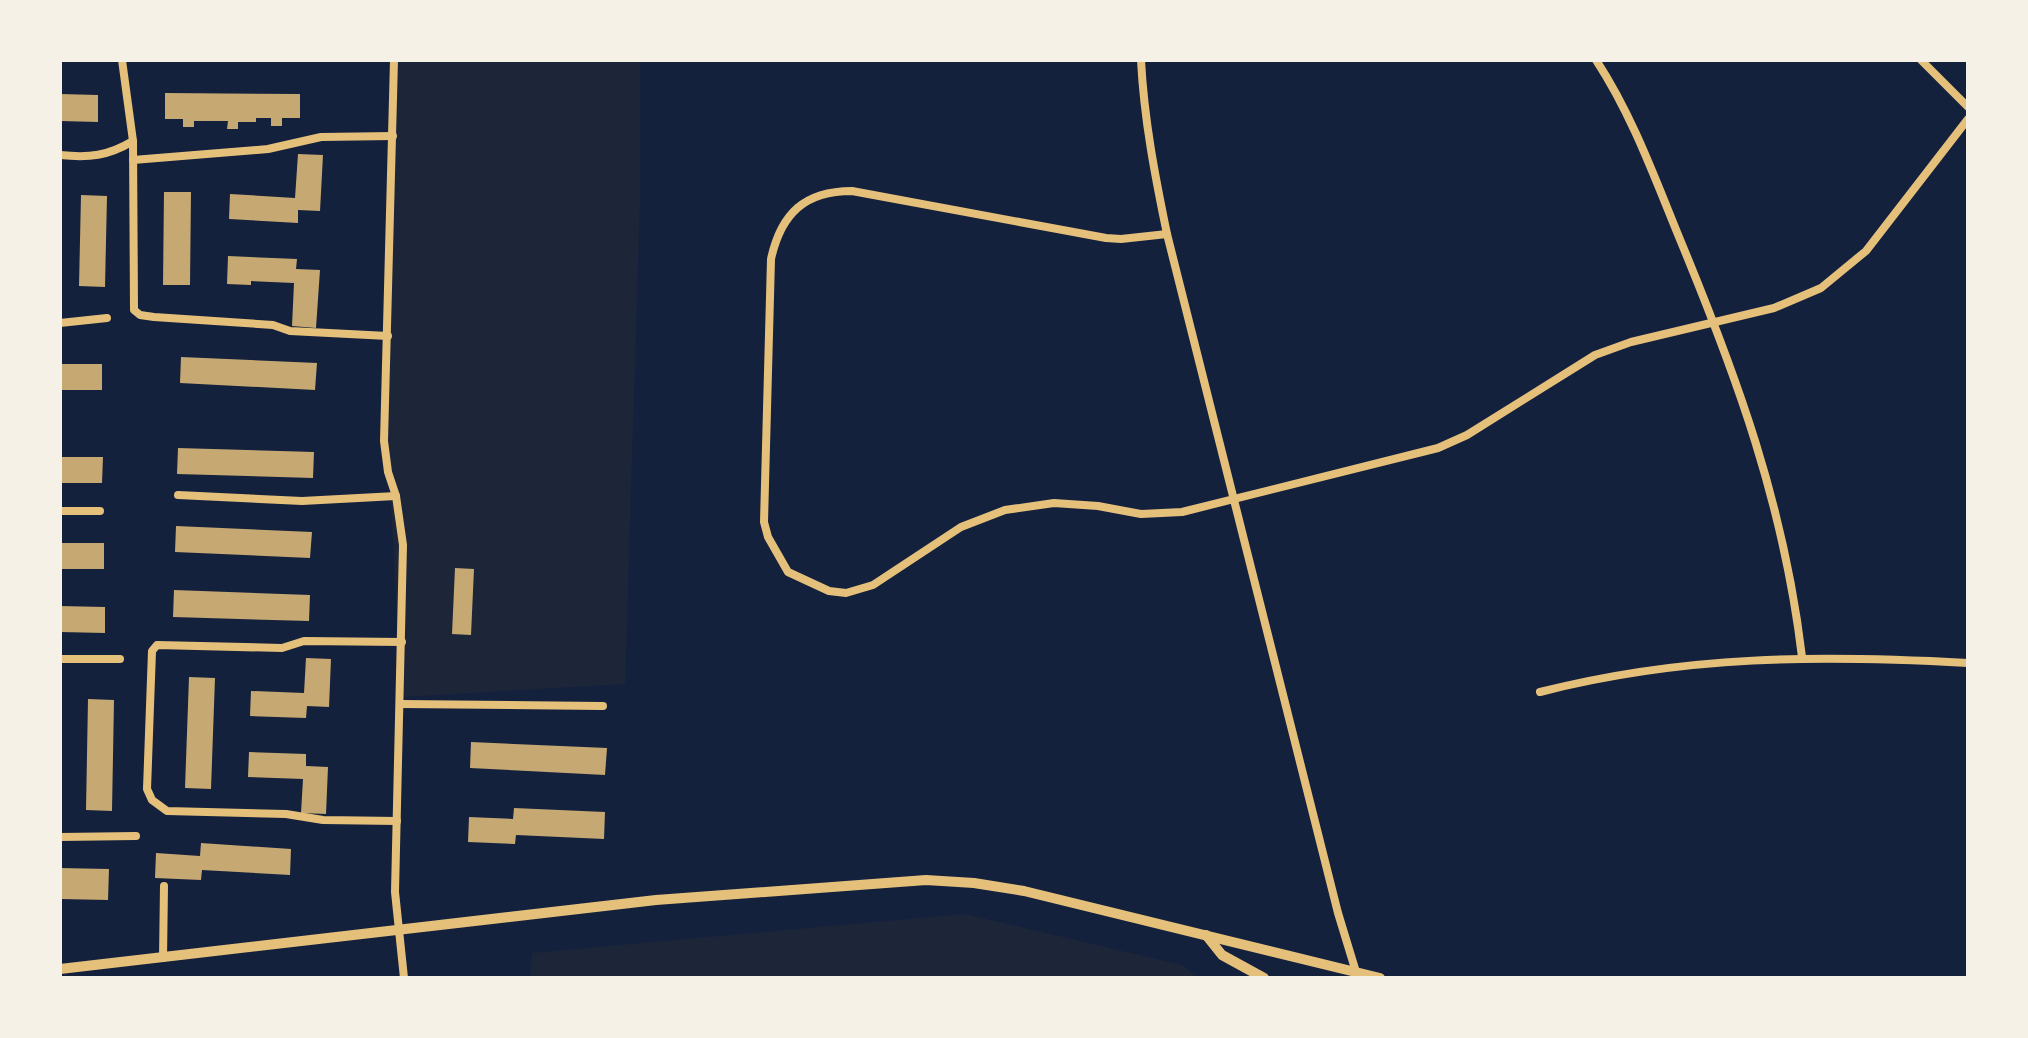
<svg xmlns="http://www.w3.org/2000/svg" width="2028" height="1038" font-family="'Fira Sans',sans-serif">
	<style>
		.green { fill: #1d2539 }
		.building { fill: #c6a872 }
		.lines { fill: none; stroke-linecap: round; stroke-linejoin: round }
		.minor { stroke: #e5c07b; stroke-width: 8 }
		.tertiary { stroke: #e5c07b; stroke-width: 10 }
	</style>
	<rect width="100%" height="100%" fill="#14213d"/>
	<!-- green -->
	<g class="green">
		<path d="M398 60H640V200L625 684 401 697 385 390Z"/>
		<path d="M965 914 1182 965 1198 978H530L532 953Z"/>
	</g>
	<!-- building -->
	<g class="building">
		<path d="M165 93 300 94V118H282V126H271V118H256V122H238V129H227L228 121H194V127H183V119H165Z"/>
		<path d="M60 94 98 95V122L60 121Z"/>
		<path d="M298 154 323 155 320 211 298 210V223L229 219 230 194 295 198Z"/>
		<path d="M164 192H191L190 285H163Z"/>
		<path d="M81 195 107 196 105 287 79 286Z"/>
		<path d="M228 256 297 259 296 269 320 270 316 328 292 326 294 283 251 281V285L227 284Z"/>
		<path d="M181 357 317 363 315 390 180 383Z"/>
		<rect x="60" y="364" width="42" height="26"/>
		<path d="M178 448 314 452 313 478 177 474Z"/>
		<path d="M60 457H103L102 483H60Z"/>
		<path d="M176 526 312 532 310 558 175 552Z"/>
		<rect x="60" y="543" width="44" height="26"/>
		<path d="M455 568 474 569 471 635 452 634Z"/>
		<path d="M174 590 310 595 309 621 173 617Z"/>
		<path d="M60 606 105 607V633L60 632Z"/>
		<path d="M306 658 331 659 329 707 307 706 306 718 250 716 251 691 304 693Z"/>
		<path d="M189 677 215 678 211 789 185 788Z"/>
		<path d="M88 699 114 700 112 811 86 810Z"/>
		<path d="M471 742 607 748 605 775 470 768Z"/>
		<path d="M249 752 306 754V766L328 767 326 814 301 813 303 779 248 777Z"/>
		<path d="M514 808 605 812 604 839 516 835 515 844 468 842 469 817 513 819Z"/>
		<path d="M201 843 291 849 290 875 202 870 201 880 155 878 156 853 200 856Z"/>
		<path d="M60 868 109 869 108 900 60 899Z"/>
	</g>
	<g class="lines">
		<!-- minor -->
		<g class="minor">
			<path d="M122 60 133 141 134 310 140 315 154 317 273 325 290 331 388 336"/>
			<path d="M394 60 384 441 388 472 396 496 403 545 395 892 404 978"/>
			<path d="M1141 60C1144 119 1155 176 1167 234L1338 913 1356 972"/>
			<path d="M1596 60C1632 115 1654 176 1679 237 1737 377 1784 505 1802 657"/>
			<path d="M1921 60 1968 107"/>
			<path d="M60 155C89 158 108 156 133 141"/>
			<path d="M133 160 268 149 321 137 393 136"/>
			<path d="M1167 234 1121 239 1106 238 852 191C804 191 781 214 771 259L764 522 768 537 788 572 829 591 846 593 873 585 961 527 1005 510 1054 503 1098 506 1141 514 1182 512 1438 448 1467 435 1595 355 1631 342 1774 308 1821 288 1866 251 1968 119"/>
			<path d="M60 323 107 318"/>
			<path d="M178 495 302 501 396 496"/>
			<path d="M60 511H100"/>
			<path d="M60 659H120"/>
			<path d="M1540 692C1685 655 1819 655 1968 663"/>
			<path d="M400 704 603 706"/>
			<path d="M397 821 323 820 286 814 167 811 152 800 147 789 152 651 157 645 282 648 304 641 402 642"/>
			<path d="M60 837 136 836"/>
			<path d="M163 958 164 886"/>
		</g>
		<!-- tertiary -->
		<g class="tertiary">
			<path d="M1206 935 1222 955 1264 978"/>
			<path d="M60 969 656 900 926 880 974 883 1024 891 1380 978"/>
		</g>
	</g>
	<!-- border -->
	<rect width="2028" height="1038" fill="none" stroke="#f6f1e7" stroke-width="124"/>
</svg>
